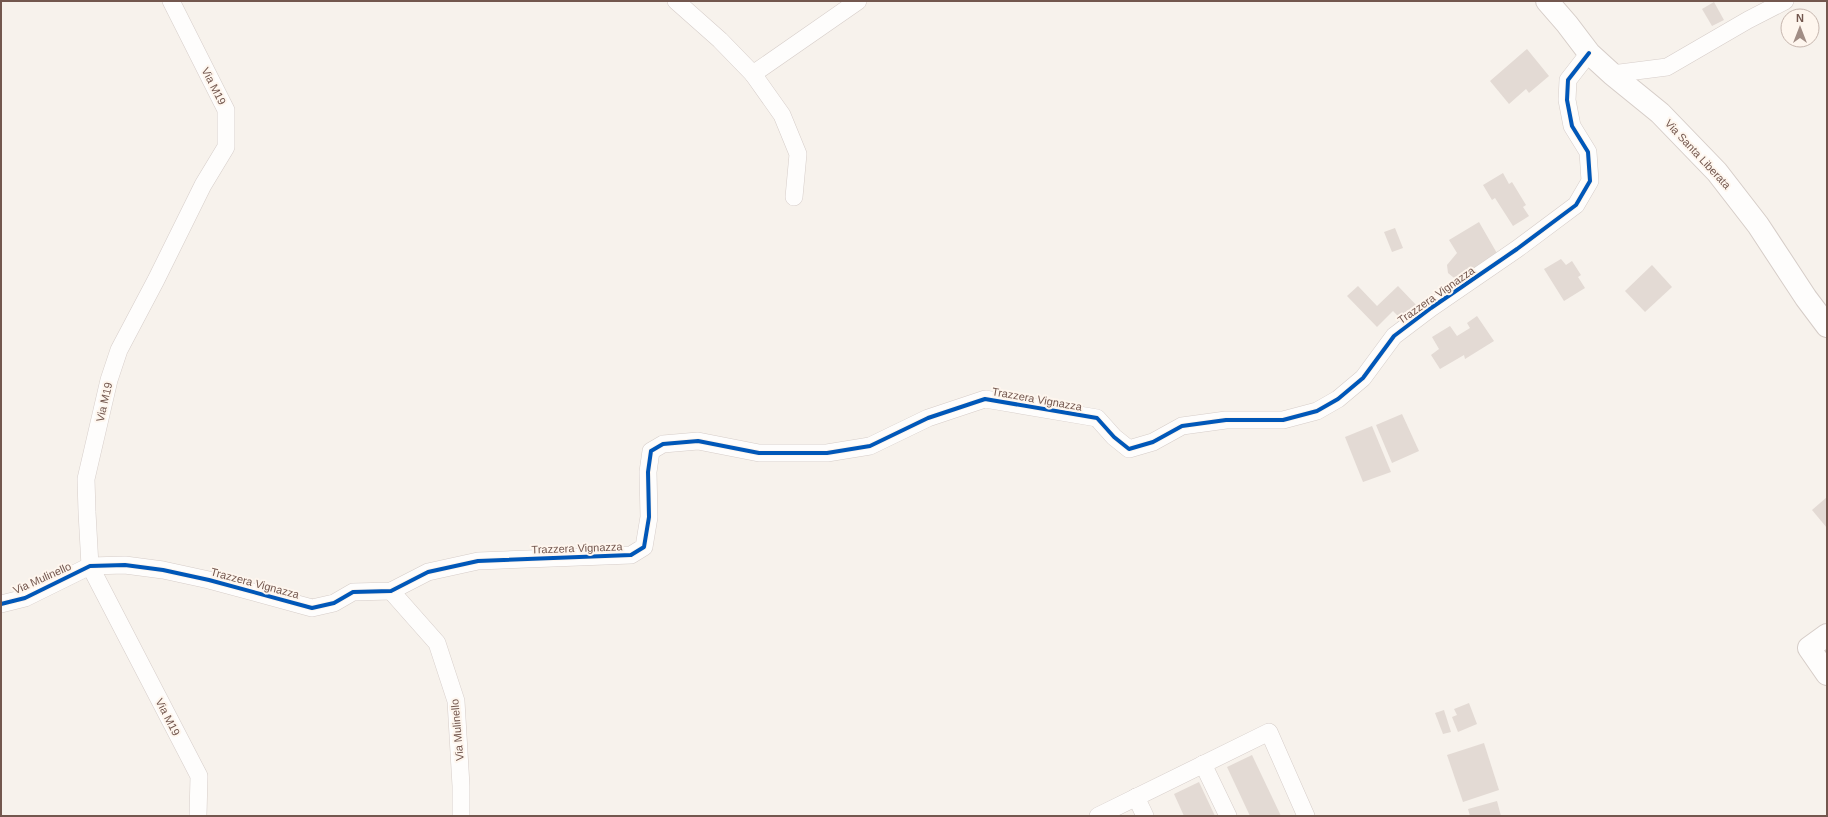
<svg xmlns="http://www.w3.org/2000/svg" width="1828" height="817" font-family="Helvetica,sans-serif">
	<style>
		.building { fill: #e3dad4 }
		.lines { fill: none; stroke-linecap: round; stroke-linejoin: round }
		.street-casing { stroke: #d6cdc9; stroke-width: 18 }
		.secondary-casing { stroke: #d6cdc8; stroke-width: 24 }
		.street { stroke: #fefdfc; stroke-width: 17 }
		.secondary { stroke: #fefdfc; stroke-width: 22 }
		.cycleway-casing { stroke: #fef6ee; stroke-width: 6 }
		.cycleway { stroke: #0057b8; stroke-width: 4 }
		.labels { text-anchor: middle; stroke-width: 4; stroke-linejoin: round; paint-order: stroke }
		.street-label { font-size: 11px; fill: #73574e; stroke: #fef6ee }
	</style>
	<rect width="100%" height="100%" fill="#f7f2ec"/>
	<!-- building -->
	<g class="building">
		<path d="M1714 2 1724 20 1712 26 1702 9Z"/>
		<path d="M1527 49 1549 76 1529 93 1526 89 1509 104 1490 81Z"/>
		<path d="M1503 173 1509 184 1512 182 1526 205 1523 207 1529 216 1513 226 1495 198 1492 200 1483 185Z"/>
		<path d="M1479 222 1498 255 1463 285 1448 273 1447 265 1457 253 1449 240Z"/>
		<path d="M1395 228 1403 248 1392 252 1384 232Z"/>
		<path d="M1561 259 1566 265 1572 261 1581 275 1578 277 1585 288 1564 301 1544 269Z"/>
		<path d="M1652 265 1672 287 1645 312 1625 291Z"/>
		<path d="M1358 286 1377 306 1398 286 1418 307 1403 321 1393 311 1377 327 1347 296Z"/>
		<path d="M1477 316 1494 341 1465 359 1464 355 1440 369 1431 355 1439 349 1432 337 1450 326 1457 336 1470 328 1467 323Z"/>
		<path d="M1402 414 1419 451 1392 463 1376 425Z"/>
		<path d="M1372 426 1391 472 1363 482 1345 437Z"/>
		<path d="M1827 497V528L1812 510Z"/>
		<path d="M1469 703 1477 724 1458 732 1452 717 1457 715 1454 709Z"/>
		<path d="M1444 710 1451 732 1443 734 1435 713Z"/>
		<path d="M1484 743 1499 790 1463 802 1447 755Z"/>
		<path d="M1252 755 1281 816H1250L1227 767Z"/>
		<path d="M1199 782 1215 816H1184L1174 794Z"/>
		<path d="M1497 801 1501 816H1470L1468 809Z"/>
	</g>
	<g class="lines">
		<!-- street casing -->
		<g class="street-casing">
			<g id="street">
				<path d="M171 1 226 110V147L203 185 156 280 119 350 109 380 86 479 87 512 90 566 199 776 198 816"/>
				<path d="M676 1 720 40 753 74 858 1"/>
				<path d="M753 74 782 115 798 154 794 197"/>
				<path d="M1612 74 1667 67 1748 20 1785 1"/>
				<path d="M391 591 437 643 456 701 461 786V816"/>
				<path d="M1 604 25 598 90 566 125 565 163 570 209 580 312 608 334 603 353 592 391 591 428 572 478 561 631 555 644 547 649 517 648 472 651 451 663 444 698 441 759 453H827L870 446 928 418 985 399 1097 418 1114 437 1129 449 1153 442 1182 426 1226 420H1283L1317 411 1338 399 1363 378 1394 336 1431 308 1517 249 1576 205 1590 181 1588 152 1572 126 1567 100 1568 80 1589 53"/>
				<path d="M1203 764 1228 816"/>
				<path d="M1136 797 1145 816"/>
				<path d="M1098 816 1269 732 1306 816"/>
			</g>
		</g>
		<!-- secondary casing -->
		<g class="secondary-casing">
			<g id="secondary">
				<path d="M1547 1 1567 24 1589 53 1612 74 1660 113 1717 172 1758 225 1806 298 1827 326"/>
				<path d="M1827 635 1809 648 1827 674"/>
			</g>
		</g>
		<!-- street -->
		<use href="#street" class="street"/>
		<!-- secondary -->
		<use href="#secondary" class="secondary"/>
		<!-- cycleway casing -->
		<g class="cycleway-casing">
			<path id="cycleway" d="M1 604 25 598 90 566 125 565 163 570 209 580 312 608 334 603 353 592 391 591 428 572 478 561 631 555 644 547 649 517 648 472 651 451 663 444 698 441 759 453H827L870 446 928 418 985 399 1097 418 1114 437 1129 449 1153 442 1182 426 1226 420H1283L1317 411 1338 399 1363 378 1394 336 1431 308 1517 249 1576 205 1590 181 1588 152 1572 126 1567 100 1568 80 1589 53"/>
		</g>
		<!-- cycleway -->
		<use href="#cycleway" class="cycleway"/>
	</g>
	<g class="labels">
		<!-- street labels -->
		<g class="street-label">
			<text transform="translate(214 86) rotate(63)" y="4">Via M19</text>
			<text transform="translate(1698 154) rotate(47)" y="4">Via Santa Liberata</text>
			<text transform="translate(1436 295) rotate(-35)" y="4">Trazzera Vignazza</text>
			<text transform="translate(1037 399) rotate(10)" y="4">Trazzera Vignazza</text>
			<text transform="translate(104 402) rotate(-77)" y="4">Via M19</text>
			<text transform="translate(577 548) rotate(-2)" y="4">Trazzera Vignazza</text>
			<text transform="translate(42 578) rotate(-24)" y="4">Via Mulinello</text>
			<text transform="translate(255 583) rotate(15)" y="4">Trazzera Vignazza</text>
			<text transform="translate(168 717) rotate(63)" y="4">Via M19</text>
			<text transform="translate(457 730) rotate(-95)" y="4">Via Mulinello</text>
		</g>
	</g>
	<!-- border -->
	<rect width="1828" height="817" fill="none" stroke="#73574e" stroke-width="4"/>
	<!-- north arrow -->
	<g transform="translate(1800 28)"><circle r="19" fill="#fef6ee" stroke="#c6b6ae"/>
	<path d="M0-3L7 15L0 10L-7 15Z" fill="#a18d85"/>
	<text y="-6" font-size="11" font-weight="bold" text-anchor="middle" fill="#73574e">N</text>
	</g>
</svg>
